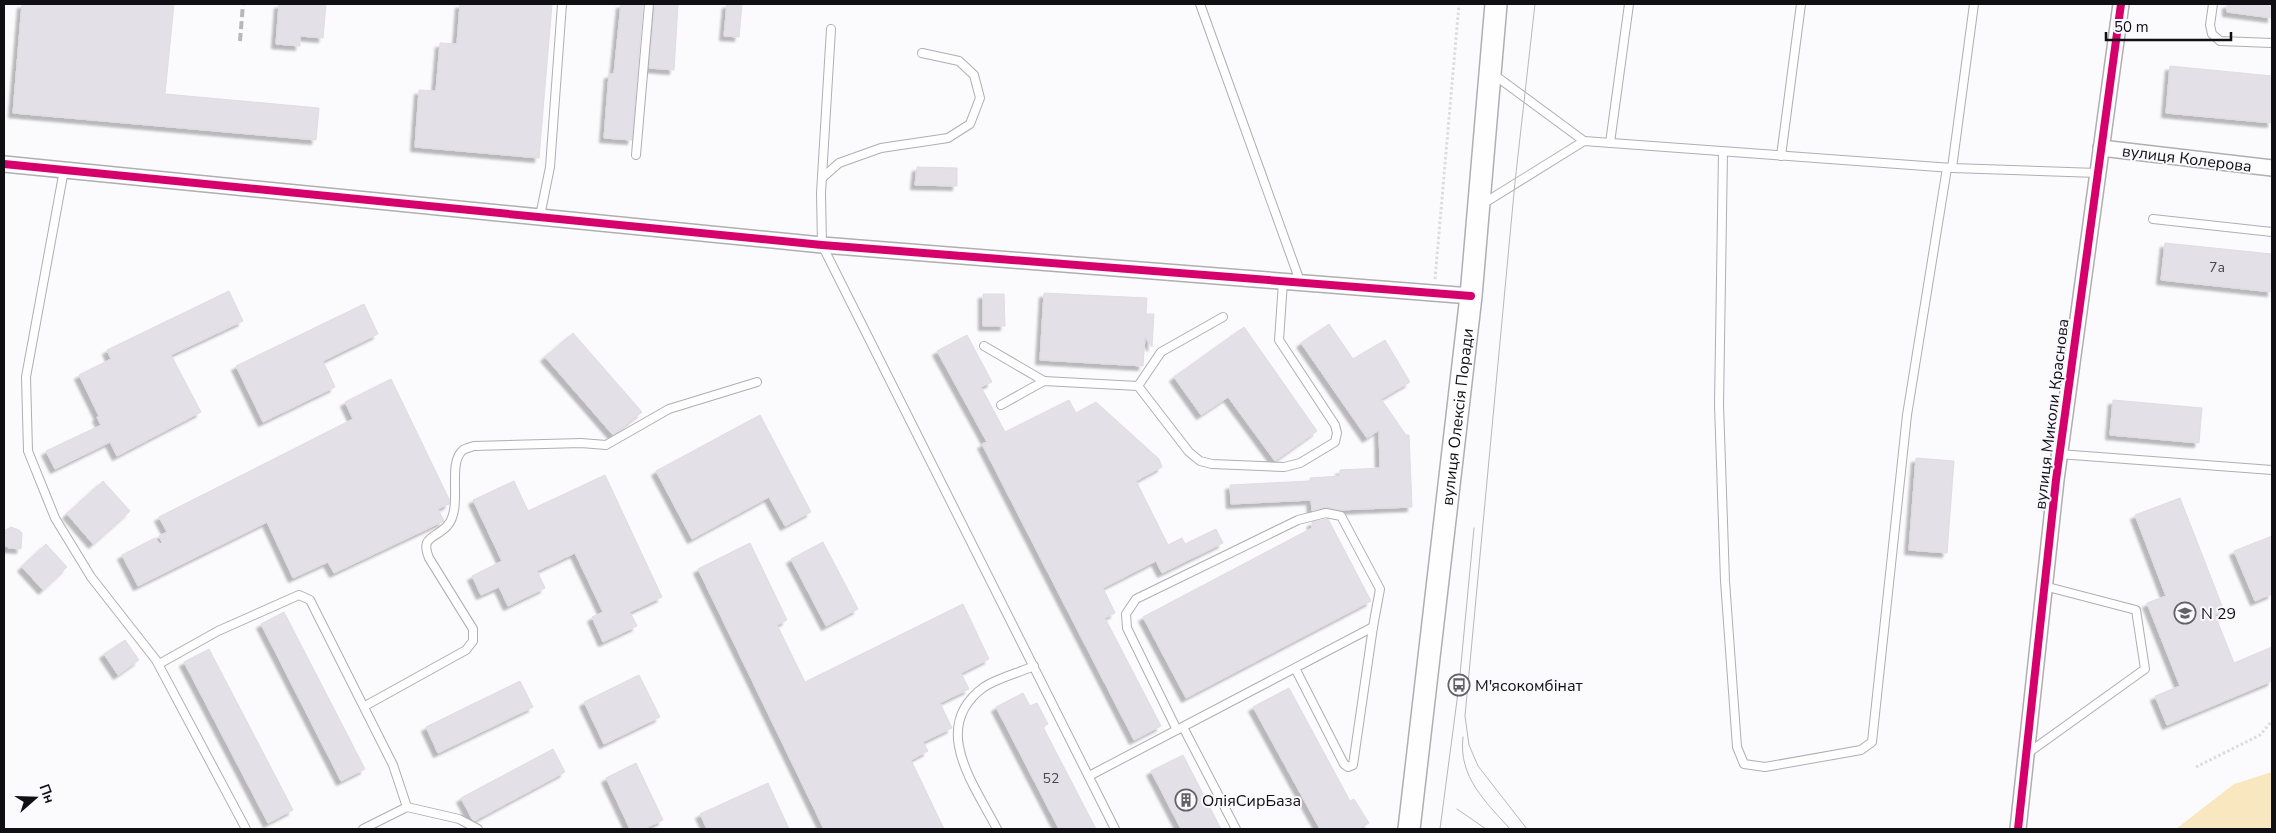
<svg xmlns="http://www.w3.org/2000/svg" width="2276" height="833" font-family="'Nunito Sans',sans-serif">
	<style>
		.green { fill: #f9e7c0 }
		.building { fill: #e3e0e7; stroke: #dedde1; filter: url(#shadow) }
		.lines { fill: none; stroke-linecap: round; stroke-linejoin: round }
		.service-casing { stroke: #afaeb1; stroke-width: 10 }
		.minor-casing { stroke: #afaeb1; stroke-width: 18 }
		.secondary-casing { stroke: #afaeb1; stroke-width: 24 }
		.path { stroke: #dcdcdd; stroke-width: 3; stroke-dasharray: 2.5 2.5; stroke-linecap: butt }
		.service { stroke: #fefeff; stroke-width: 8 }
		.minor { stroke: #fefeff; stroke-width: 15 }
		.secondary { stroke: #fefeff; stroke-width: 21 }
		.tram { stroke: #b8b8b8; stroke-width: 1 }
		.rail { stroke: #b8b8b8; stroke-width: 4; stroke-dasharray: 8 4; stroke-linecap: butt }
		.cycleway-casing { stroke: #faf9fe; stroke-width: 11 }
		.cycleway { stroke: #d6006c; stroke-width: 8 }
		.labels { text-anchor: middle; stroke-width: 4; stroke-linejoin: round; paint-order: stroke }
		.number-label { font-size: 14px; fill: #48464c }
		.street-label { font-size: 16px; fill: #100f13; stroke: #faf9fe }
		.poi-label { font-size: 16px; fill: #100f13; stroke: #faf9fe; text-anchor: start }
	</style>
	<defs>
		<filter id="shadow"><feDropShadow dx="-4.5" dy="4.5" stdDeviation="1" flood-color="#0004"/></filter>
	</defs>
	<rect width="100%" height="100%" fill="#fbfafd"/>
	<!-- green -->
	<path class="green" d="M2272 772V829H2176L2234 784Z"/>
	<!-- building -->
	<g class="building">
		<path d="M22 4H174L165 94 319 108 316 140 13 113Z"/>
		<path d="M279 4H326L323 38 300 36V46L276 44Z"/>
		<path d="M460 4H552L539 158 415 147 419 90 436 91 440 43 457 44Z"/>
		<path d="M621 4H643L632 140 604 138 609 74H614Z"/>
		<path d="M655 4H678L674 70 649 68Z"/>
		<path d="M727 4H742L739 37 724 36Z"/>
		<path d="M2227 4H2272V18L2227 12Z"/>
		<path d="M2170 66 2272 76V123L2166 113Z"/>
		<path d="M917 167 957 168V186L915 185Z"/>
		<path d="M2165 243 2272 254V292L2161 280Z"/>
		<path d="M229 291 243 321 171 355 201 412 117 456 110 442 55 469 46 451 101 425 97 417 99 416 79 375 111 359 107 350Z"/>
		<path d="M1044 293 1147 298 1146 314H1154L1152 347 1145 337 1143 366 1040 360Z"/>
		<path d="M983 294H1004L1005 326H983Z"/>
		<path d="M364 304 378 334 323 361 335 387 263 422 236 366Z"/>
		<path d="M1329 324 1353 359 1385 340 1410 382 1381 399 1406 435H1409L1412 507 1339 510 1325 507 1312 511 1311 500 1231 504 1230 485 1310 481V478L1340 476V470L1380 468 1379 430 1367 438 1301 343Z"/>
		<path d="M1244 327 1317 431 1275 461 1228 397 1201 415 1174 377Z"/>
		<path d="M573 333 642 412 613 435 545 357Z"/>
		<path d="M967 335 992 382 981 387 1005 432 1069 400 1076 413 1096 402 1159 459 1162 467 1136 481 1168 545 1182 538 1185 544 1216 529 1223 543 1162 573 1156 561 1103 588 1115 613 1105 618 1161 726 1134 740 982 444 987 442 937 351Z"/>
		<path d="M391 379 449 499V504L438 509 444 521 334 573 328 562 293 578 267 522 138 586 122 555 155 538 160 544 162 542 159 536 167 532 159 517 353 419 345 402Z"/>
		<path d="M2113 400 2202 408 2199 443 2110 435Z"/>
		<path d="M760 415 811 512 785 526 769 497 692 539 656 471Z"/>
		<path d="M1916 458 1954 461 1947 553 1909 550Z"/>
		<path d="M605 475 662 597 630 612 637 626 603 642 592 617 603 612 575 553 537 571 545 588 508 606 499 587 481 595 472 576 502 561 473 500 514 481 528 511Z"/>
		<path d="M103 481 130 511 93 544 67 514Z"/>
		<path d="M2180 498 2224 611 2215 615 2234 663 2272 647V681L2167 725 2155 696 2180 686 2147 603 2166 596 2135 515Z"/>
		<path d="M1328 519 1371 601 1186 698 1143 617 1312 528V522Z"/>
		<path d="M11 527 19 530 22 533 21 549 9 548 4 545V531Z"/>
		<path d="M2272 536V594L2255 601 2234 551Z"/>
		<path d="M823 542 858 609 826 626 791 559Z"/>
		<path d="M750 543 787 620 777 625 805 682 963 604 989 659 961 673 969 689 940 703 952 728 923 742 928 751 911 760 944 829H824L698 569Z"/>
		<path d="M46 544 67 567 43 590 22 567Z"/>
		<path d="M284 612 365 769 341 781 261 624Z"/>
		<path d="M125 640 139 660 118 675 104 654Z"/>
		<path d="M209 649 293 810 268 823 184 662Z"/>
		<path d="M639 675 660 717 604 744 584 702Z"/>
		<path d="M520 681 533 707 438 753 426 727Z"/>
		<path d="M1289 688 1350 801 1354 799 1369 823 1358 829H1320L1253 707Z"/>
		<path d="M1023 693 1030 706 1037 703 1048 724 1043 727 1096 829H1059L996 707Z"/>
		<path d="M553 749 565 772 474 821 472 819 461 798Z"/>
		<path d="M1183 755 1221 829H1181L1151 771Z"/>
		<path d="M636 763 663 820 644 829H630L606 778Z"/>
		<path d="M768 783 789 829H707L700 814Z"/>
	</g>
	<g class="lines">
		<!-- service casing -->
		<g class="service-casing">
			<g id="service">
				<path d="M1200 4 1301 284"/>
				<path d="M2213 4 2210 25 2212 34 2220 41 2272 43"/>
				<path d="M831 29 821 193 822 245 1115 829"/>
				<path d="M1493 74 1584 141"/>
				<path d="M1610 143 1629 4"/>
				<path d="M1723 152 1719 405 1725 581 1737 747 1744 764 1765 767 1861 750 1872 742 1907 415 1947 168"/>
				<path d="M636 155 649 4"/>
				<path d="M1781 156 1801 4"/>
				<path d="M1952 168 1974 4"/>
				<path d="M64 170 26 377 28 451 55 518 91 577 156 660 246 829"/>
				<path d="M822 178 839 163 881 148 948 138 970 124 980 98 974 75 959 61 922 53"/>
				<path d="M1481 205 1584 141 1952 168 2097 173"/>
				<path d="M540 216 550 167 562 4"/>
				<path d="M2153 219 2272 232"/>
				<path d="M984 346 1044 381"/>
				<path d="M1138 386 1161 352 1223 317"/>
				<path d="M1001 405 1044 381 1138 386 1189 452 1200 461 1212 464 1284 467 1300 463 1335 442 1337 433 1335 425 1279 340 1283 282"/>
				<path d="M2059 454 2272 470"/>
				<path d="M159 664 218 631 299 595 310 600 393 765 407 807"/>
				<path d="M365 706 466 650 473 641V629L429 558C420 536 435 539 447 526 464 508 446 464 463 450 466 448 471 447 474 446L581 443 606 445 669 409 757 382"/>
				<path d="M1183 727 1236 829"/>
				<path d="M1177 730 1127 628 1126 614 1136 599 1298 520 1326 513 1341 516 1380 589 1373 627"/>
				<path d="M2028 753 2145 669 2136 610 2044 586"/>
				<path d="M1089 776 1373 627 1353 765 1348 767 1344 764 1295 668"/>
				<path d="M363 829 407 807 459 819 478 829"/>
				<path d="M997 829C974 784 929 727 984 687 998 678 1018 673 1034 666"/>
			</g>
		</g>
		<!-- minor casing -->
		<g class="minor-casing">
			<g id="minor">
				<path d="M2101 148 2272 168"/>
				<path d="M4 164 822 245 1471 296"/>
				<path d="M2018 829 2056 480 2121 4"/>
			</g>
		</g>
		<!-- secondary casing -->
		<g class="secondary-casing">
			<g id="secondary">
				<path id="s1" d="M1409 829 1471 296 1496 4"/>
			</g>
		</g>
		<!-- path -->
		<g class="path">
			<path d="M1435 279 1459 4"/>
			<path d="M2196 767 2260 735 2272 721"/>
		</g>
		<!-- service -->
		<use href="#service" class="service"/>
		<!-- minor -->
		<use href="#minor" class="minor"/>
		<!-- secondary -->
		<use href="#secondary" class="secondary"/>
		<!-- tram -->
		<g class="tram">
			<path d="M1463 737C1458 777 1486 802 1510 829"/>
			<path d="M1457 809 1486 829"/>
			<path d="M1440 829 1459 685 1474 528"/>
			<path d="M1527 829 1478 766 1469 745 1465 716 1515 182 1535 4"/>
		</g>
		<!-- rail -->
		<path class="rail" d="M240 41 243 4"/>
		<!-- cycleway casing -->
		<g class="cycleway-casing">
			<g id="cycleway">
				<path d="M4 164 822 245 1471 296"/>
				<path d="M2018 829 2056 480 2121 4"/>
			</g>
		</g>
		<!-- cycleway -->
		<use href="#cycleway" class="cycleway"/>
	</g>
	<!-- icons -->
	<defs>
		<g id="university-ring" transform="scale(1.125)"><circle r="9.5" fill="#faf9fe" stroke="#626165" stroke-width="1.5"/><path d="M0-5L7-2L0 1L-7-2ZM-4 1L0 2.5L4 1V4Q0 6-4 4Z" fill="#626165"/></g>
		<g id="bus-ring" transform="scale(1.125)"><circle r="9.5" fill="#faf9fe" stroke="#626165" stroke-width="1.5"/><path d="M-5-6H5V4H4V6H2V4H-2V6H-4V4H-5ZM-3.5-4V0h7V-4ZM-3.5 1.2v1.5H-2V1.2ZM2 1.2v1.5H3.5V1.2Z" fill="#626165"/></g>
		<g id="building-ring" transform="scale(1.125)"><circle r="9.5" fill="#faf9fe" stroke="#626165" stroke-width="1.5"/><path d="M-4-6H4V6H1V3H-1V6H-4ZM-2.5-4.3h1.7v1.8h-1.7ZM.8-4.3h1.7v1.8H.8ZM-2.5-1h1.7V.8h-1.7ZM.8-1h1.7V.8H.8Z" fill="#626165"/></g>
	</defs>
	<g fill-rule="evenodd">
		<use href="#university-ring" x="2185" y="613"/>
		<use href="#bus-ring" x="1459" y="685"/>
		<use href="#building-ring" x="1186" y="800"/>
	</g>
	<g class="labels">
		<!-- number labels -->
		<g class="number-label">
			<text x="2217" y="272">7а</text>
			<text x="1051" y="783">52</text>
		</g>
		<!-- street labels -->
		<g class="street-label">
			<text transform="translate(2187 158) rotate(7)" y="6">вулиця Колерова</text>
			<text transform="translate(2051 414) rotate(-83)" y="6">вулиця Миколи Краснова</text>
			<text dy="6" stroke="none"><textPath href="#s1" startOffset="415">вулиця Олексія Поради</textPath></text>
		</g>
		<!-- poi labels -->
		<g class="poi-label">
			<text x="2201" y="619">N 29</text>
			<text x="1475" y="691">М'ясокомбінат</text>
			<text x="1202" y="806">ОліяСирБаза</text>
		</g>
	</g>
	<!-- border -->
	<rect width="2276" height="833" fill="none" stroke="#100f13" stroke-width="10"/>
	<!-- north arrow -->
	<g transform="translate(35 798) rotate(70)" stroke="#faf9fe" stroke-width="4" paint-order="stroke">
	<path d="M0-4L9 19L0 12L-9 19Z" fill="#100f13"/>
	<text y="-8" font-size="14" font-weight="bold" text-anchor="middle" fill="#100f13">Пн</text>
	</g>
	<!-- scale -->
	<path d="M2106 32v8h125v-8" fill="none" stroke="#100f13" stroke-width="2.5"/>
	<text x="2114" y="32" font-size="15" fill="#100f13" stroke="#faf9fe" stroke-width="4" paint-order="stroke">50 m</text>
</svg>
